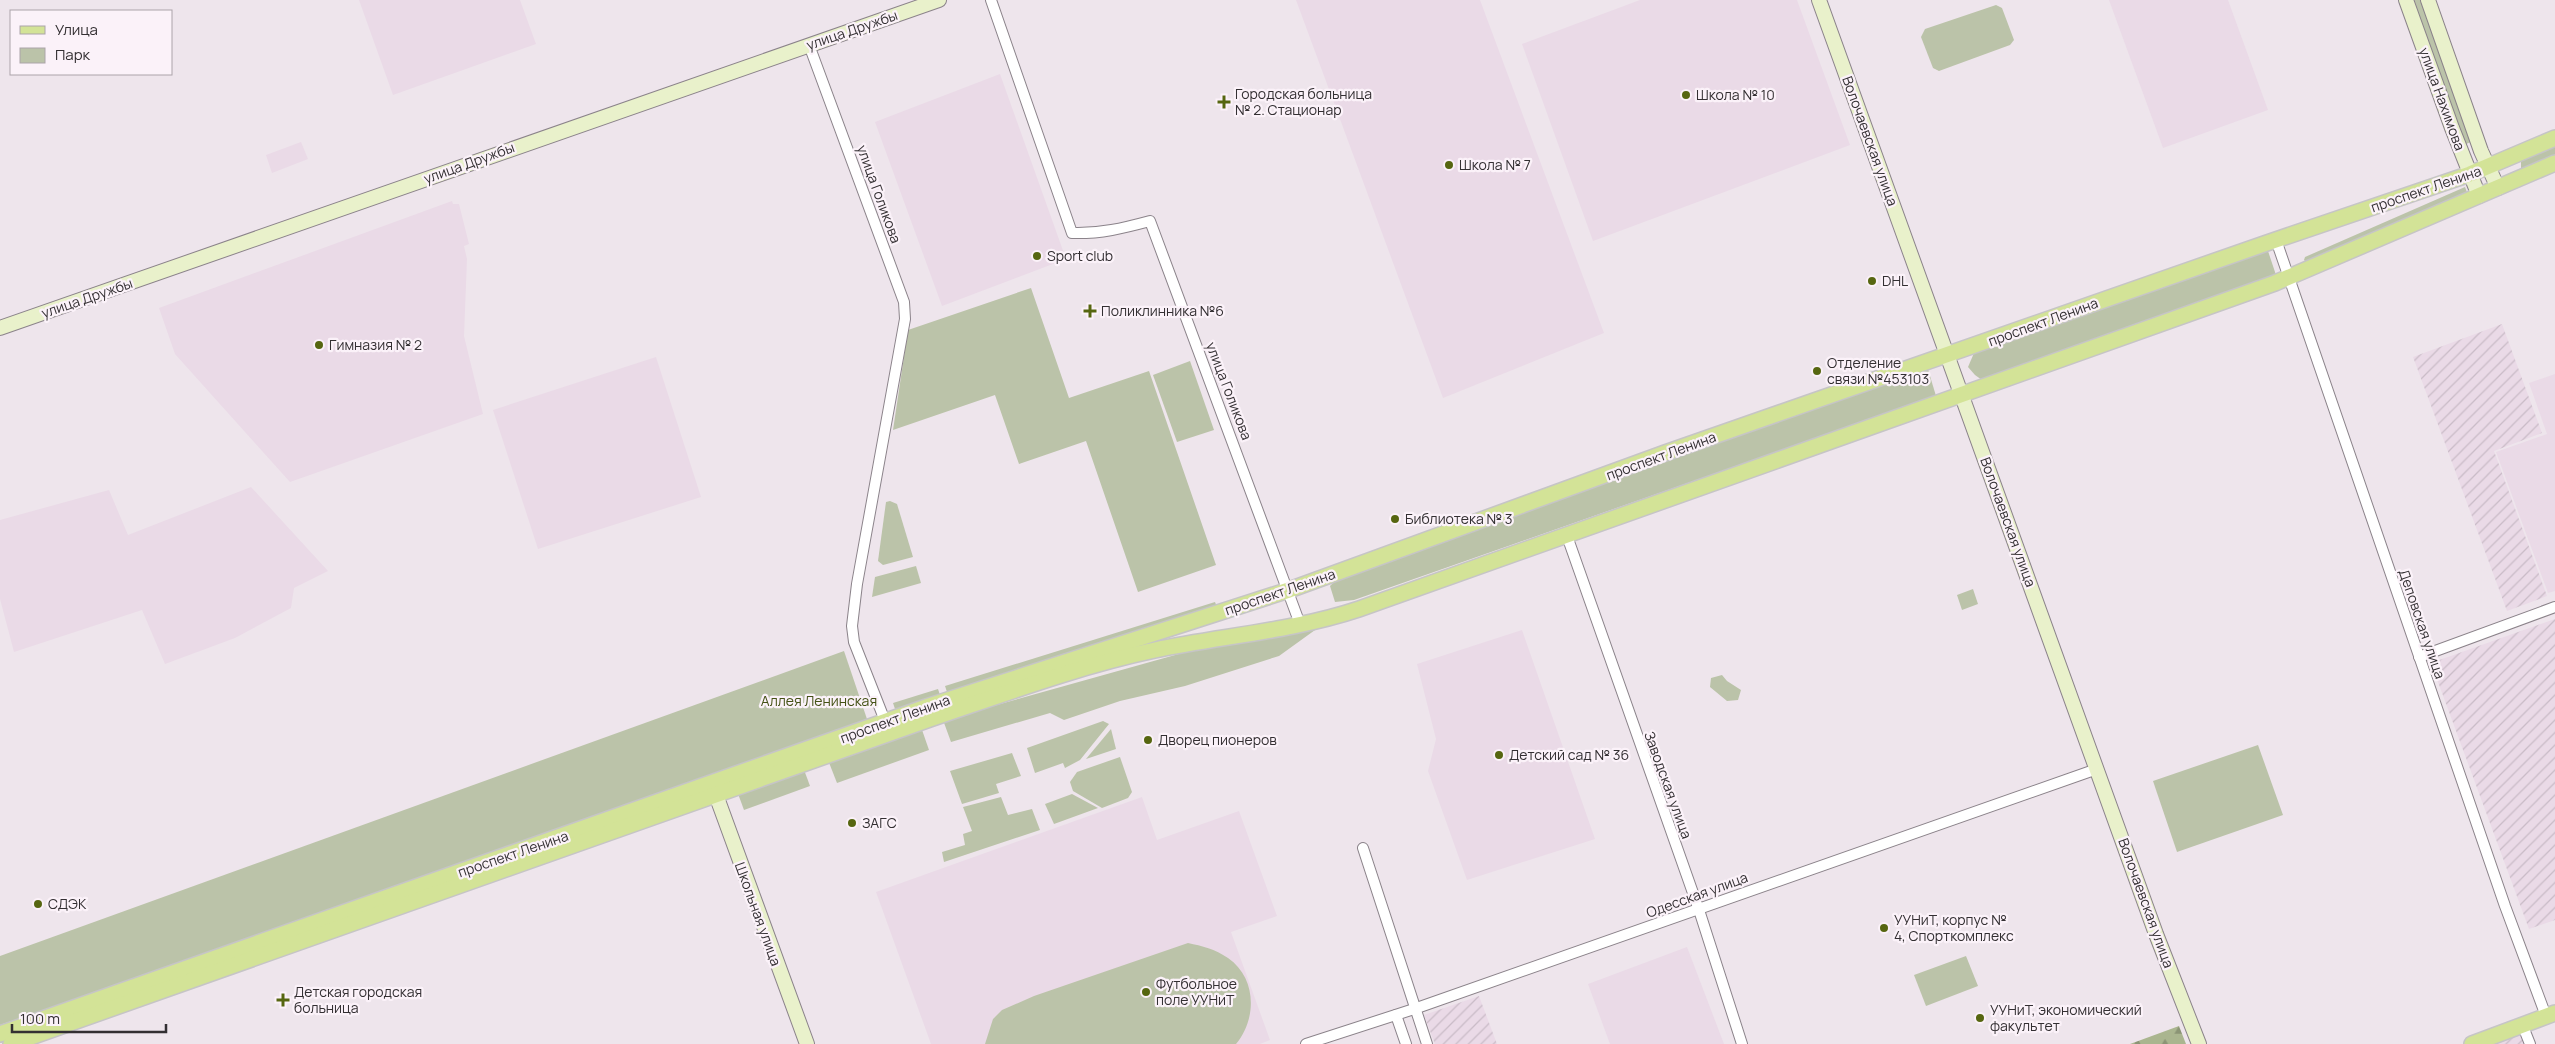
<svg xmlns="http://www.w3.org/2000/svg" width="2555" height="1044" font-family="Manrope,sans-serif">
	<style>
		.built { fill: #eadae7 }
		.industrial { fill: url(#industrial-furrows) }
		.green { fill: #bbc3a9 }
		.forest { fill: url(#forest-firs) }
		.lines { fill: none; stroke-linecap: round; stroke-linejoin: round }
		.street-casing { stroke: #8b838a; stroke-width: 12 }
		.secondary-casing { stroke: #8b838a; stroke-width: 16 }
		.primary-casing { stroke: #c6c5c6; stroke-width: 18 }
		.street { stroke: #fff; stroke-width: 10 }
		.secondary { stroke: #e9f1cb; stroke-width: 14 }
		.primary { stroke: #d3e397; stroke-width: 15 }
		.poi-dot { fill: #566610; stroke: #fbf2f9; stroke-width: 2 }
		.labels { text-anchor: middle; stroke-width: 4.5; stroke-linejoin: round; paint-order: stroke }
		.street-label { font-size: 14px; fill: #332f32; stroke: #fbf2f9 }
		.poi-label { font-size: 14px; fill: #332f32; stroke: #fbf2f9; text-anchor: start }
		.park-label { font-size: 14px; fill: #445115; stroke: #fbf2f9 }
	</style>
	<defs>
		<pattern id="industrial-furrows" width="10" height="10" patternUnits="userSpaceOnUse" patternTransform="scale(1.25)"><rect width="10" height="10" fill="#eadae7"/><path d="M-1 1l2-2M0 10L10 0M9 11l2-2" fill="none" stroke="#c9bbc7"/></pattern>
		<pattern id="forest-firs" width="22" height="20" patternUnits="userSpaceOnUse" patternTransform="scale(1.25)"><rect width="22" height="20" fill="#aab58f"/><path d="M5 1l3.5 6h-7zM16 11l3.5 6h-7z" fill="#8b9475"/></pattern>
	</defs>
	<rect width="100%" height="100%" fill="#eee5ec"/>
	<!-- built -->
	<g class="built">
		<path d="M359 0H520L536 44 393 95Z"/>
		<path d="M1296 0H1480L1604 333 1443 398Z"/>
		<path d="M1640 0H1797L1850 145 1593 241 1522 44Z"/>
		<path d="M2109 0H2228L2268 110 2163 148Z"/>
		<path d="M1000 74 1066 259 942 306 875 122Z"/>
		<path d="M301 142 308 159 272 173 266 155Z"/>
		<path d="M452 201 453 204H459L469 244 464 246 467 259 464 336 483 414 290 482 175 354 159 308Z"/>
		<path d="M656 357 701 497 538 549 493 410Z"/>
		<path d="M2555 374V591L2548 593 2496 452 2547 434 2529 383Z"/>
		<path d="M251 487 328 571 294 588 291 608 235 638 165 664 142 610 14 652 0 599V520L109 490 128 535Z"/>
		<path d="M1522 630 1595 839 1467 880 1428 771 1436 739 1417 664Z"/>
		<path d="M1142 797 1157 840 1239 811 1277 916 1231 932 1270 1040 1260 1044H931L876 892Z"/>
		<path d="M1687 947 1724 1044H1610L1588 984Z"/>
	</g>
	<!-- industrial -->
	<g class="industrial">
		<path d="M2502 324 2542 433 2494 451 2547 596 2507 611 2413 357Z"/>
		<path d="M2555 619V920L2529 929 2431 663Z"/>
		<path d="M1479 996 1497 1044H1435L1424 1015Z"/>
		<path d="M2522 1033 2527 1044H2493Z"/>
	</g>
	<!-- green -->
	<g class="green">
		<path d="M2408 0H2428L2478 139 2459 147Z"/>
		<path d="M1996 5 2002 8 2014 40 2010 45 1939 71 1933 68 1921 37 1925 29Z"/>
		<path d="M2555 145V155L2526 168H2521V160Z"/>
		<path d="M2465 187 2468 195 2307 263 2304 260 2305 257Z"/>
		<path d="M2268 251 2276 275 1982 380 1975 375 1968 367 1974 353Z"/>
		<path d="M1031 288 1069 398 1149 371 1216 565 1138 592 1086 441 1019 464 995 395 893 430 908 330Z"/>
		<path d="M1190 361 1214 430 1177 442 1153 375Z"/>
		<path d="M1927 366 1936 396 1354 600 1335 602 1330 586 1341 575Z"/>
		<path d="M890 501 897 504 913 557 883 565 878 561 886 502Z"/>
		<path d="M916 566 921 583 872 597 875 577Z"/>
		<path d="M1973 589 1978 604 1962 610 1957 595Z"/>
		<path d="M1215 602 1217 607 947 692 945 686Z"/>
		<path d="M1322 625 1279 656 1185 686 1120 701 1064 720 1050 713 951 742 943 720 1218 643Z"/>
		<path d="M844 651 869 725 0 1025V956Z"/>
		<path d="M1722 675 1727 681 1741 690 1738 700 1727 701 1710 687 1711 678Z"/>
		<path d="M938 689 940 695 895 709 893 703Z"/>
		<path d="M1103 721 1109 724 1080 760 1065 768 1063 763 1035 773 1027 748Z"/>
		<path d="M921 727 929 750 837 783 828 760Z"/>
		<path d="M1111 729 1116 749 1086 759Z"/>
		<path d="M2258 745 2283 815 2177 852 2153 781Z"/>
		<path d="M1012 753 1021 776 996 784 999 793 962 804 950 771Z"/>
		<path d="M1120 757 1132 792 1128 798 1102 808 1073 791 1070 782 1077 772Z"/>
		<path d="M803 767 810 786 744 810 737 791Z"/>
		<path d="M1072 794 1098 808 1054 824 1045 804Z"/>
		<path d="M1001 797 1008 815 1032 809 1040 830 944 862 942 852 965 845 963 834 972 831 963 807Z"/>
		<path d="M1188 943C1202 946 1215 949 1228 958 1257 978 1257 1019 1236 1044H985L993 1019 1002 1010 1034 996Z"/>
		<path d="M1966 956 1978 986 1926 1006 1914 975Z"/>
	</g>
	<!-- forest -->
	<path class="forest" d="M2179 1026 2186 1044H2130Z"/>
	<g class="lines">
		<!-- street casing -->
		<g class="street-casing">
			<g id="street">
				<path d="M991 0 1072 233C1100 234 1124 228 1150 221L1300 624"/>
				<path d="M809 45 904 302 905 319 857 584 852 626 854 642 887 726"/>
				<path d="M2276 240 2505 906 2546 1016"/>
				<path d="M1567 536 1699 910 1742 1044"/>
				<path d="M2419 657 2555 607"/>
				<path d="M1363 848 1427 1044"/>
				<path d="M1396 1015 1406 1044"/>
				<path d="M2522 1024 2530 1044"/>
				<path d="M1306 1044 1414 1009 2097 769"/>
			</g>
		</g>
		<!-- secondary casing -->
		<g class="secondary-casing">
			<g id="secondary">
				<path d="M1819 0 2156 934 2199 1044"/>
				<path d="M2406 0 2452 128 2479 196"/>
				<path d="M2428 0 2481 151 2498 188"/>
				<path d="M0 328 939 0"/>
				<path d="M712 784 807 1044"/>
			</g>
		</g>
		<!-- primary casing -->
		<g class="primary-casing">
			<g id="primary">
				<path d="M0 1034 926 707 1289 590 1665 453 2264 244 2470 174 2555 138"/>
				<path d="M11 1044 930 719C1004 694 1079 666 1155 650 1222 636 1293 631 1359 609L2275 283 2555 163"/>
				<path d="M2472 1044 2555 1013"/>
			</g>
		</g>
		<!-- street -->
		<use href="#street" class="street"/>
		<!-- secondary -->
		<use href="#secondary" class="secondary"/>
		<!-- primary -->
		<use href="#primary" class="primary"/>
	</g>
	<!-- markers -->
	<g class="poi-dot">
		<circle cx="1686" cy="95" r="5"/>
		<path d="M1221.5 94.5h5v5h5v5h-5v5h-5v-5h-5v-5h5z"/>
		<circle cx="1449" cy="165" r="5"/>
		<circle cx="1037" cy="256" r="5"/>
		<circle cx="1872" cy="281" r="5"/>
		<path d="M1087.5 303.5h5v5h5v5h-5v5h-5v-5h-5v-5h5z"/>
		<circle cx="319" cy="345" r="5"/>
		<circle cx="1817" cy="371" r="5"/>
		<circle cx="1395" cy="519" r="5"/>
		<circle cx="1148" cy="740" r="5"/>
		<circle cx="1499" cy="755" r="5"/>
		<circle cx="852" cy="823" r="5"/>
		<circle cx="38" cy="904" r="5"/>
		<circle cx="1884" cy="928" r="5"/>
		<circle cx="1146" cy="992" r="5"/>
		<path d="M280.5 992.5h5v5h5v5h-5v5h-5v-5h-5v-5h5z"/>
		<circle cx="1980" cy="1018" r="5"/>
	</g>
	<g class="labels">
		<!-- street labels -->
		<g class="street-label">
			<text transform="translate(852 30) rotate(-19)" y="5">улица Дружбы</text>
			<text transform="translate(2442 99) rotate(70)" y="5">улица Нахимова</text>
			<text transform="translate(1870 141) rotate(70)" y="5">Волочаевская улица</text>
			<text transform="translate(469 163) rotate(-20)" y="5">улица Дружбы</text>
			<text transform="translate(2426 189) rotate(-19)" y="5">проспект Ленина</text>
			<text transform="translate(879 194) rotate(70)" y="5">улица Голикова</text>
			<text transform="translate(87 298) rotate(-19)" y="5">улица Дружбы</text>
			<text transform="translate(2043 322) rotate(-20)" y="5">проспект Ленина</text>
			<text transform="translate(1229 391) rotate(69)" y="5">улица Голикова</text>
			<text transform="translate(1661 456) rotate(-20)" y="5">проспект Ленина</text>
			<text transform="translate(2008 522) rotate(70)" y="5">Волочаевская улица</text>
			<text transform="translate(1280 592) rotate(-19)" y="5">проспект Ленина</text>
			<text transform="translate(2422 624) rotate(71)" y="5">Деповская улица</text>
			<text transform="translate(895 719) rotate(-20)" y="5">проспект Ленина</text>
			<text transform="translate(1668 785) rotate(70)" y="5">Заводская улица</text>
			<text transform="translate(513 854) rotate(-19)" y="5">проспект Ленина</text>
			<text transform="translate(1697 895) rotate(-20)" y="5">Одесская улица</text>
			<text transform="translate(2146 903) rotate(70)" y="5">Волочаевская улица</text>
			<text transform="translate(758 914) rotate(70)" y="5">Школьная улица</text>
		</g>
		<!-- poi labels -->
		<g class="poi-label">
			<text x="1235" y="99">Городская больница<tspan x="1235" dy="16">№ 2. Стационар</tspan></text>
			<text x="1696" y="100">Школа № 10</text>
			<text x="1459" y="170">Школа № 7</text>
			<text x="1047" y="261">Sport club</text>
			<text x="1882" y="286">DHL</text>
			<text x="1101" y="316">Поликлинника №6</text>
			<text x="329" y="350">Гимназия № 2</text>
			<text x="1827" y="368">Отделение<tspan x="1827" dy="16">связи №453103</tspan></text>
			<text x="1405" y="524">Библиотека № 3</text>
			<text x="1158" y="745">Дворец пионеров</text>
			<text x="1509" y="760">Детский сад № 36</text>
			<text x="862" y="828">ЗАГС</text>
			<text x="48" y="909">СДЭК</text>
			<text x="1894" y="925">УУНиТ, корпус №<tspan x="1894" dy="16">4, Спорткомплекс</tspan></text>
			<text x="1156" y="989">Футбольное<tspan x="1156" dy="16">поле УУНиТ</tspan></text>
			<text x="294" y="997">Детская городская<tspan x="294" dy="16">больница</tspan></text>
			<text x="1990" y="1015">УУНиТ, экономический<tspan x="1990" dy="16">факультет</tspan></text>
		</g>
		<!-- park labels -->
		<g class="park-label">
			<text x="819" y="706">Аллея Ленинская</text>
		</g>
	</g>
	<!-- legend -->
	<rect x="10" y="10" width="162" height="65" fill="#fbf2f9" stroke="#aba4a9"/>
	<rect x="20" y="26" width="25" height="8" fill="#d3e397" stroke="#aba4a9"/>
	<text x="55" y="35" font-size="15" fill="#332f32">Улица</text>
	<rect x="20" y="48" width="25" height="15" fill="#bbc3a9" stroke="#aba4a9"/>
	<text x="55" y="60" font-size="15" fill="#332f32">Парк</text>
	<!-- scale -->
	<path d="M12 1024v8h154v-8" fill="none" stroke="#332f32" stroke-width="2.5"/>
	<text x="20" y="1024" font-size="15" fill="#332f32" stroke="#fbf2f9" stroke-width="4" paint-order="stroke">100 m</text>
</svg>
